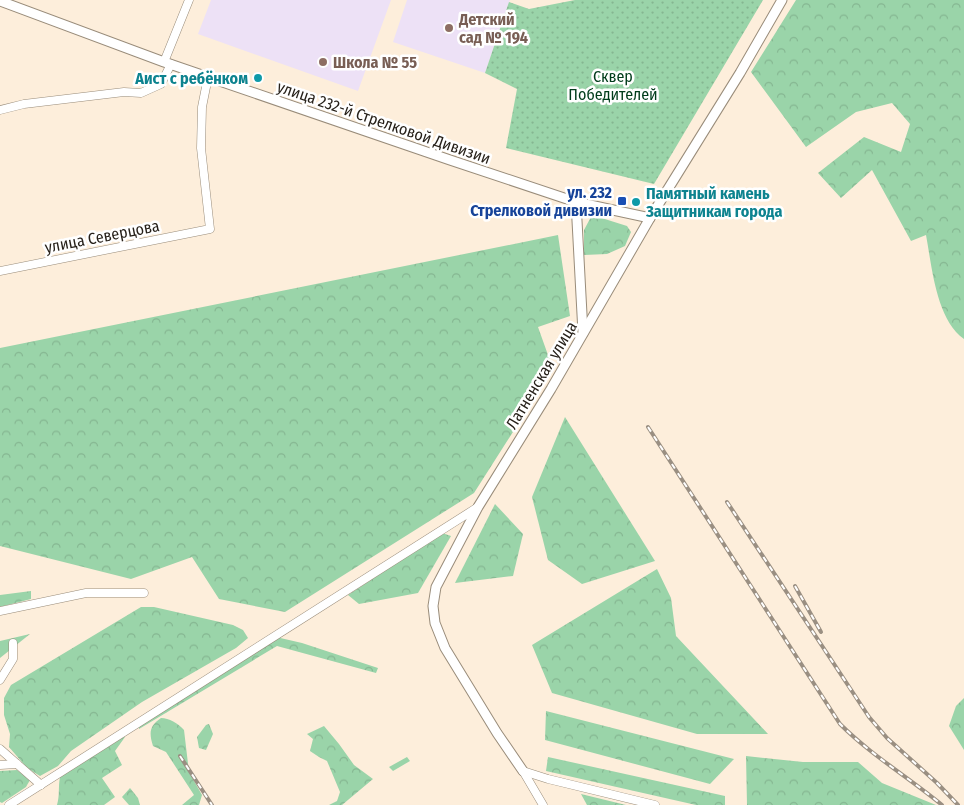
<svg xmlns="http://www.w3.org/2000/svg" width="964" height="805" font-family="'Fira Sans Condensed',sans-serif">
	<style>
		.education { fill: #ede1f6 }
		.forest { fill: url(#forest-crowns) }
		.park { fill: url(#park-dots) }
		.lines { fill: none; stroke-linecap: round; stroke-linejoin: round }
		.minor-casing { stroke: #998c7a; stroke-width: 9 }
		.tertiary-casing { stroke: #998c7a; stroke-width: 11 }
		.minor { stroke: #fff; stroke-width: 8 }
		.tertiary { stroke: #fff; stroke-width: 9 }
		.rail-casing { stroke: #9a8f82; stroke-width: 4 }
		.rail { stroke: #fff; stroke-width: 2; stroke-dasharray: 5.5; stroke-linecap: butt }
		.education-dot { fill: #8d6e63; stroke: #fff; stroke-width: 2 }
		.culture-dot { fill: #0f9aa8; stroke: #fff; stroke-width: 2 }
		.transit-dot { fill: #1a4fb4; stroke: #fff; stroke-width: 2 }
		.labels { text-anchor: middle; stroke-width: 5; stroke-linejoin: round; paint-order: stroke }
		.education-label { font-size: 16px; font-weight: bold; fill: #785e54; stroke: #fff; text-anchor: start }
		.park-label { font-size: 16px; fill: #013c1b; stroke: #fff }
		.culture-label { font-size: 16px; font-weight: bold; fill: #0d838f; stroke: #fff; text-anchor: end }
		.street-label { font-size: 16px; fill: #27211a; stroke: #fff }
		.transit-label { font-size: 16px; font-weight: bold; fill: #164399; stroke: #fff; text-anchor: end }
	</style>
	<defs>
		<pattern id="forest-crowns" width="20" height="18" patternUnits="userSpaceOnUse" patternTransform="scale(1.25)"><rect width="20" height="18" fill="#9ad4a9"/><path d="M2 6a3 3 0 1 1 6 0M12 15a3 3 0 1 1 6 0" fill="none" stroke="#85b691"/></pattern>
		<pattern id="park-dots" width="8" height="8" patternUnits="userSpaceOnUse" patternTransform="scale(1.25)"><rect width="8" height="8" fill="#9ad4a9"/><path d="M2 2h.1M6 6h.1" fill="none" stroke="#85b691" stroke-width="1.8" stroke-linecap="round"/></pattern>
	</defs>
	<rect width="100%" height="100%" fill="#fdeedb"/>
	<!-- education -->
	<g class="education">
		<path d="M211 0H391L358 91 198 34Z"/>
		<path d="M407 0H510L485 73 393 42Z"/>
	</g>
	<!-- forest -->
	<g class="forest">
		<path d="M796 0H964V339C936 319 932 267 926 235L911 241 872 170 841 198 818 173 864 137 901 152 910 124 892 103 856 112 806 147 751 72Z"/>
		<path d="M592 215 627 226 631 232 625 246 607 254 584 255V230Z"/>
		<path d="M558 235 570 316 538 327 553 369 474 493 285 612 219 599 192 557 131 579 0 546V348Z"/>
		<path d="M565 417 655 561 582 584 548 560 532 497Z"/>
		<path d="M495 504 523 534 513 576 455 583Z"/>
		<path d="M442 533 451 536 418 593 359 604 348 595Z"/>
		<path d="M657 569 671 598 676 636 768 734H697L552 693 532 645Z"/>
		<path d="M31 591V599L0 607V595Z"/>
		<path d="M141 607H154L233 625 243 630 248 638 236 648 142 702 71 751 58 766 40 776 27 768 9 747 10 734 4 715V698L11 685Z"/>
		<path d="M30 634 0 658V641Z"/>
		<path d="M276 637 302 643 378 668 376 673 277 646 139 729V725Z"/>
		<path d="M964 698V750L949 726 956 706Z"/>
		<path d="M546 711 734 759 710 784 545 740Z"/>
		<path d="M161 718C169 718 178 723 184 730L189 772 202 795 199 805H182L194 795 166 752 153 746C149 733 149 726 161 718Z"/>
		<path d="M209 724 213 734 206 750 199 748 197 737 206 725Z"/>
		<path d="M324 726 339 744 354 765 373 779 342 805H329L337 801 340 792 327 761 319 757 310 751 313 739 307 734Z"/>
		<path d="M124 733 125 737 115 751 122 765 102 778 115 797 104 805H57C60 795 58 787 60 777Z"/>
		<path d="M746 756 803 762H858L882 783 936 805H747Z"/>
		<path d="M407 757 410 761 393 771 389 767Z"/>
		<path d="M548 757 725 796V805H696L546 771Z"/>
		<path d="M17 770 30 780 26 787 2 803 0 802V771Z"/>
		<path d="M130 788 138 798 140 805H129L122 797Z"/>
		<path d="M581 794 626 805H587Z"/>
	</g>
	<!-- park -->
	<path class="park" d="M575 0H763L654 184 506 148 517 89 485 73 509 2 529 9Z"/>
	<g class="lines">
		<!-- minor casing -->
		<g class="minor-casing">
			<g id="minor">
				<path d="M164 62 189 0"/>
				<path d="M0 110 24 104 124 92 141 93 161 84 171 64"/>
				<path d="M0 271 210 229 201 148 202 107 208 77"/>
				<path d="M0 611 86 593H144"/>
				<path d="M0 680 13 659V643"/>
				<path d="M0 749 41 785"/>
				<path d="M0 765 17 764"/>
				<path d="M523 771 548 779 655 805"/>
				<path d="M523 771 543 805"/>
				<path d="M9 805 478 507"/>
			</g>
		</g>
		<!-- tertiary casing -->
		<g class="tertiary-casing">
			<g id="tertiary">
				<path d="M0 1 164 62 450 160 576 202 650 218"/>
				<path d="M576 202 583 333"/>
				<path d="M523 771 497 733 445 648 435 623 433 606 436 587 478 507 551 389 650 218 740 73 782 0"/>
			</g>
		</g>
		<!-- minor -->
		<use href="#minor" class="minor"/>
		<!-- tertiary -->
		<use href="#tertiary" class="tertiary"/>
		<!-- rail casing -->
		<g class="rail-casing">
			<g id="rail">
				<path d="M648 427 840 724C871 755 908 777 942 805"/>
				<path d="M727 502 869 717 887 738 937 783 958 805"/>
				<path d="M795 586 821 632"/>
				<path d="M180 756 212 805"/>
			</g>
		</g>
		<!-- rail -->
		<use href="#rail" class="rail"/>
	</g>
	<!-- markers -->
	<g class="education-dot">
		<circle cx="449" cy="28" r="5"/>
		<circle cx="323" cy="62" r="5"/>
	</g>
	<g class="culture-dot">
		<circle cx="258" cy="78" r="5"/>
		<circle cx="636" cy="202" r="5"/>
	</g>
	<rect class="transit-dot" x="617" y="196" width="10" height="10" rx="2.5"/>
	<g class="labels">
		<!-- education labels -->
		<g class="education-label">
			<text x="459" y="25">Детский<tspan x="459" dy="18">сад № 194</tspan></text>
			<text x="333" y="68">Школа № 55</text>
		</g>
		<!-- park labels -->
		<g class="park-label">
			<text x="613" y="82">Сквер<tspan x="613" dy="18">Победителей</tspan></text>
		</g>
		<!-- culture labels -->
		<g class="culture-label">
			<text x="248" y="84">Аист с ребёнком</text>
			<text x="646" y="199" text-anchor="start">Памятный камень<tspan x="646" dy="18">Защитникам города</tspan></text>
		</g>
		<!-- street labels -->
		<g class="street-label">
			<text transform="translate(384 122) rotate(19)" y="6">улица 232-й Стрелковой Дивизии</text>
			<text transform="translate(102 236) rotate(-11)" y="6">улица Северцова</text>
			<text transform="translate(541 375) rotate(-59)" y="6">Латненская улица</text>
		</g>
		<!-- transit labels -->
		<g class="transit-label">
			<text x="612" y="198">ул. 232<tspan x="612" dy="18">Стрелковой дивизии</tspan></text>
		</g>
	</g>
</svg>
